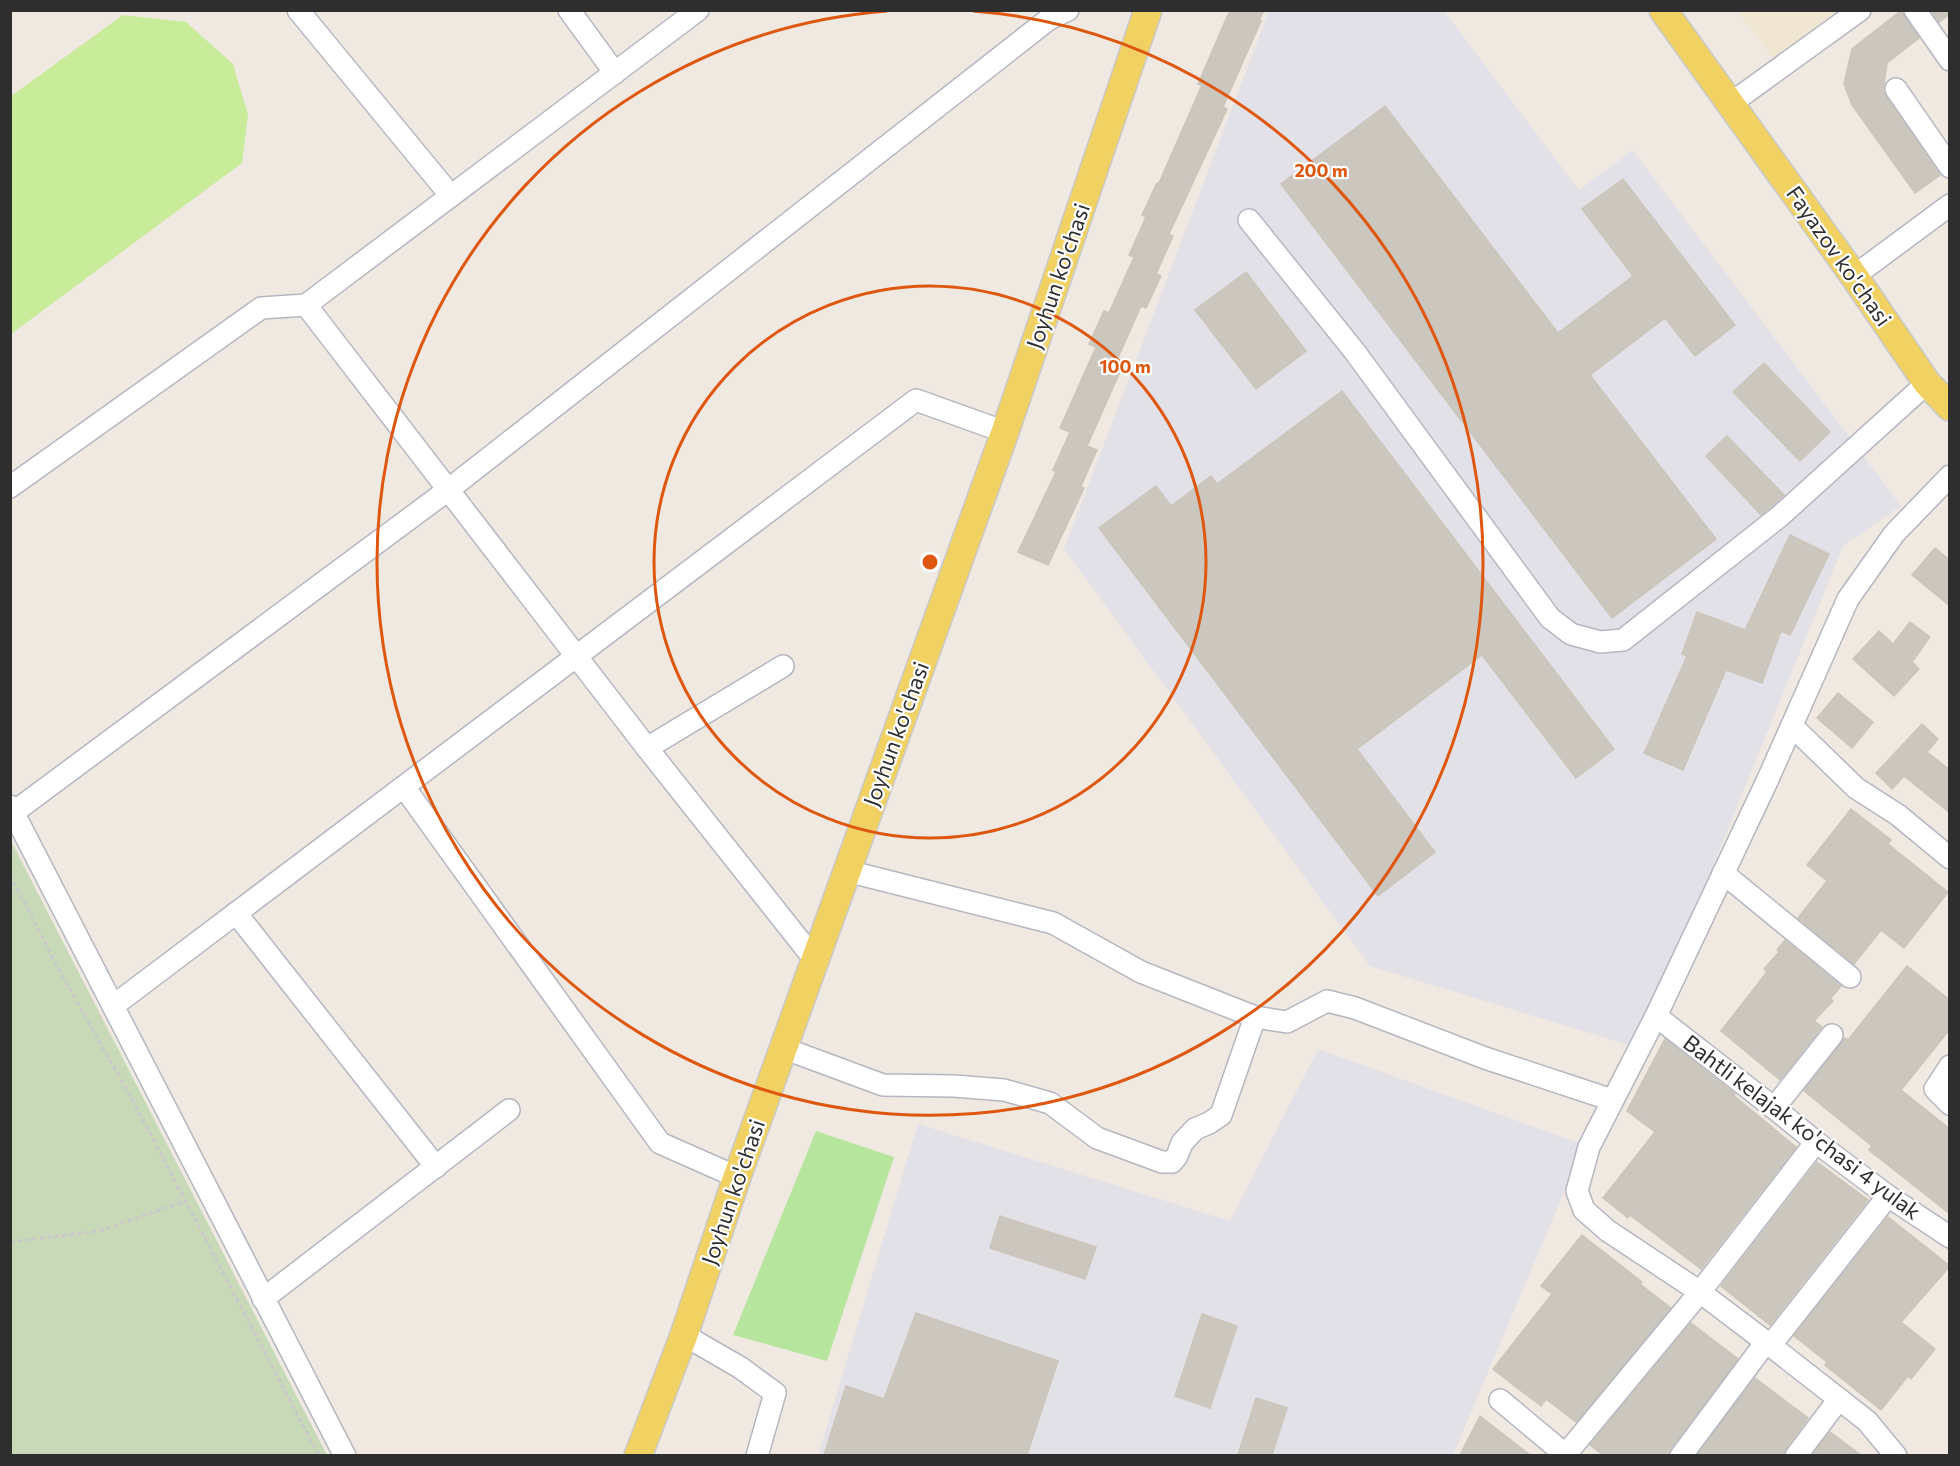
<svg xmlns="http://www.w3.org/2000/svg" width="1960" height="1466" font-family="Commissioner,sans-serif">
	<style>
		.industrial { fill: #e3e1e8 }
		.education { fill: #f0e6d1 }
		.green { fill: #b6e59e }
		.cemetery { fill: #c8d9b8 }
		.pitch { fill: #c9ec9a }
		.building { fill: #cbc7bf; stroke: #cbc5ba; stroke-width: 1.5 }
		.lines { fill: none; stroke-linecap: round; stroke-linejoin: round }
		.minor-casing { stroke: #b4b7c1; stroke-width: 24 }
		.major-casing { stroke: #c9c9c9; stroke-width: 30 }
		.path { stroke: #c9c9c9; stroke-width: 3; stroke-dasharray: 4.5 3; stroke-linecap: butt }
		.minor { stroke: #fff; stroke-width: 21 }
		.major { stroke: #f2d163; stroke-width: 27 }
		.ring { fill: none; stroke: #df570e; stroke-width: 3 }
		.labels { text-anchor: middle; stroke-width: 4.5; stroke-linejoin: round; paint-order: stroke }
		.street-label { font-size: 22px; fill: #2e2e2e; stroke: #fff }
		.centre { fill: #df570e; stroke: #fff; stroke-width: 3 }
		.ring-label { font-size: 18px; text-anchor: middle; font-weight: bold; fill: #df570e; stroke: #fff; stroke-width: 4.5; stroke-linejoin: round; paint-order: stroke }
	</style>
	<rect width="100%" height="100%" fill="#efe9e1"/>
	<!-- industrial -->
	<g class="industrial">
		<path d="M1269 11H1444L1579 190 1633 150 1901 506 1843 546 1639 1048 1370 966 1064 549Z"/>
		<path d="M1318 1049 1584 1145 1453 1455 818 1456 918 1124 1230 1221Z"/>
	</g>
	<!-- education -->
	<path class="education" d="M1737 11H1848L1777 63Z"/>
	<!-- green -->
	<path class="green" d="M816 1131 894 1157 827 1361 733 1335Z"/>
	<!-- cemetery -->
	<path class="cemetery" d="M10 839 327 1455H11Z"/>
	<!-- pitch -->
	<path class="pitch" d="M123 15 186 22 233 64 248 115 242 163 11 334V96Z"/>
	<!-- building -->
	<g class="building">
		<path d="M1230 10H1264L1259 21H1261L1223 107 1227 109 1169 234 1173 236 1156 274 1161 276 1146 308 1141 306 1113 369 1120 372 1087 446 1097 450 1081 486 1084 488 1048 565 1018 552 1056 472 1053 470 1070 432 1060 428 1096 347 1089 344 1104 311 1109 313 1134 257 1129 255 1146 217 1142 215 1157 183H1159L1202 85 1198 84Z"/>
		<path d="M1902 10 1905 17 1919 38 1887 63 1883 91 1886 96 1940 175 1915 193 1852 105 1844 84 1852 49Z"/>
		<path d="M1931 10H1950V14L1939 22Z"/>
		<path d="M1385 106 1558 333 1633 276 1582 209 1623 179 1735 325 1695 356 1665 318 1590 375 1716 539 1612 618 1281 184Z"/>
		<path d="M1246 272 1306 351 1256 389 1195 310Z"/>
		<path d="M1764 363 1830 432 1800 461 1733 392Z"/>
		<path d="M1342 391 1614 749 1576 778 1482 655 1357 749 1435 852 1378 896 1099 528 1156 486 1171 506 1211 476 1217 484Z"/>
		<path d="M1727 436 1784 495 1761 515 1706 456Z"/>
		<path d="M1790 535 1829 554 1790 635 1781 631 1762 683 1726 670 1683 770 1644 753 1687 656 1682 654 1697 612 1745 630Z"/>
		<path d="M1935 548 1950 560V606L1912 575Z"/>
		<path d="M1910 622 1930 637 1912 662 1919 669 1894 696 1853 659 1879 631 1893 644Z"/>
		<path d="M1838 693 1873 722 1852 748 1817 718Z"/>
		<path d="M1922 724 1938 739 1927 752 1950 770V813L1904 776 1892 789 1876 773Z"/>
		<path d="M1851 809 1891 840 1888 844 1948 892 1904 948 1881 930 1854 964 1798 918 1827 881 1807 865Z"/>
		<path d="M1785 940 1841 986 1830 999 1833 1001 1814 1021 1822 1027 1780 1080 1721 1031 1767 972 1764 969 1779 952 1777 950Z"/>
		<path d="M1907 966 1950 1000V1029L1901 1090 1950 1129V1214L1869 1150 1872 1146 1804 1091 1845 1038 1848 1040Z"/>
		<path d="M1665 1039 1735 1094 1733 1095 1796 1147 1701 1269 1630 1215 1628 1218 1603 1198 1655 1132 1627 1111Z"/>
		<path d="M1817 1162 1868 1200 1770 1325 1721 1286Z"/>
		<path d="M1000 1216 1096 1247 1085 1279 990 1248Z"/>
		<path d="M1888 1217 1950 1266 1901 1322 1935 1349 1911 1379 1908 1376 1881 1410 1825 1365 1827 1362 1794 1336Z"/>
		<path d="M1582 1235 1642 1282 1640 1284 1671 1308 1576 1422 1546 1399 1541 1406 1493 1369 1552 1294 1541 1286Z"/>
		<path d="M916 1313 1058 1361 1027 1455H824L846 1386 884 1399Z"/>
		<path d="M1202 1314 1237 1326 1210 1408 1175 1396Z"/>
		<path d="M1691 1323 1738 1359 1671 1448 1668 1455H1603L1590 1445Z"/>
		<path d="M1755 1378 1808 1418 1786 1448 1783 1455H1697Z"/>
		<path d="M1256 1398 1287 1408 1272 1455H1238Z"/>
		<path d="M1480 1416 1530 1455H1460Z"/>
		<path d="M1830 1432 1861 1455H1812Z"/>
	</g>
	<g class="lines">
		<!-- minor casing -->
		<g class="minor-casing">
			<g id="minor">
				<path d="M298 10 451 196"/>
				<path d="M569 10 615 73"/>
				<path d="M1915 10 1950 60"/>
				<path d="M1896 89 1950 167"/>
				<path d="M1730 104 1860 10"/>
				<path d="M1249 220 1355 352 1550 618 1571 634 1600 642 1623 640 1780 516 1927 383"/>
				<path d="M1854 276 1950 205"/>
				<path d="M306 305 647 748 815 960"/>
				<path d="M10 487 261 308 306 305 698 10"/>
				<path d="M1792 726 1856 788 1898 815 1950 858"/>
				<path d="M647 748 783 666"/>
				<path d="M404 787 660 1143 737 1177"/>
				<path d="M10 806 345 1456"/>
				<path d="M14 812 448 490 1049 19 1068 10"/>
				<path d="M847 871 1053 923 1141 972 1255 1017 1287 1022 1327 1001 1355 1008 1485 1058 1612 1100"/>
				<path d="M1723 873 1850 977"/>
				<path d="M236 913 436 1167"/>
				<path d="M113 1006 916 400 1005 432"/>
				<path d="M1656 1016 1774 1108 1816 1142 1888 1196 1950 1237"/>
				<path d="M783 1048 883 1085 954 1086 1004 1090 1050 1103 1097 1138 1162 1162H1172L1177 1156 1182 1143 1195 1129 1209 1123 1221 1115 1255 1017"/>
				<path d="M1950 1066 1935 1089 1950 1104"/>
				<path d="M1774 1108 1832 1035"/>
				<path d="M263 1299 509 1110"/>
				<path d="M684 1335 741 1368 775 1393 757 1456"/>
				<path d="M1770 1346 1888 1196"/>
				<path d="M1500 1400 1567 1456"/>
				<path d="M1566 1454 1700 1292 1816 1142"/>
				<path d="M1681 1456 1766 1342"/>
				<path d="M1796 1456 1839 1399"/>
				<path d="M1896 1456 1867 1421 1766 1342 1700 1292 1608 1231 1584 1210 1577 1191 1589 1147 1656 1016 1768 779 1848 599 1894 534 1950 476"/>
			</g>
		</g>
		<!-- major casing -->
		<g class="major-casing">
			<g id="major">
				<path d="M1663 10 1854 276 1927 383 1950 407"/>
				<path d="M638 1456 684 1335 737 1177 1005 432 1148 10"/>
			</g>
		</g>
		<!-- path -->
		<g class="path">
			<path d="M10 875 58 968 133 1101 319 1456"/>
			<path d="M10 1242 99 1231 186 1201"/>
		</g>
		<!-- minor -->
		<use href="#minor" class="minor"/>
		<!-- major -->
		<use href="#major" class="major"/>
	</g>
	<!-- distance rings -->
	<g class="ring">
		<circle cx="930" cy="562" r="276"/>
		<path d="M973 11A553 553 0 1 1 887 11"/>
	</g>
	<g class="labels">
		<!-- street labels -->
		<g class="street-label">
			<text transform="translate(1839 256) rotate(55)" y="8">Fayazov ko'chasi</text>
			<text transform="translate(1058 276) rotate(-71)" y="8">Joyhun ko'chasi</text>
			<text transform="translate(896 734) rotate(-70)" y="8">Joyhun ko'chasi</text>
			<text transform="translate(1802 1127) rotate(37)" y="8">Bahtli kelajak ko'chasi 4 yulak</text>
			<text transform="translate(733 1192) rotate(-71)" y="8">Joyhun ko'chasi</text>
		</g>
	</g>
	<circle cx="930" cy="562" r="9" class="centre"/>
	<g class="ring-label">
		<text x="1321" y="177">200 m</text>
		<text x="1125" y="373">100 m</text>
	</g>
	<!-- border -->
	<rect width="1960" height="1466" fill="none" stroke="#2e2e2e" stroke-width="24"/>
</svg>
